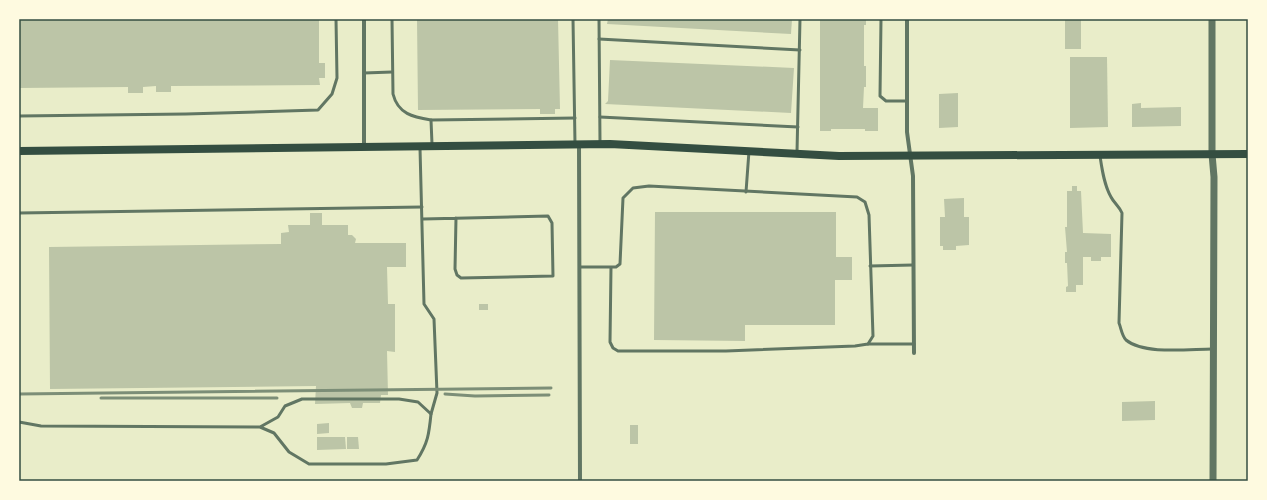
<svg xmlns="http://www.w3.org/2000/svg" width="1267" height="500" font-family="Rubik,sans-serif">
	<style>
		.building { fill: #bcc5a7 }
		.lines { fill: none; stroke-linecap: round; stroke-linejoin: round }
		.service { stroke: #617663; stroke-width: 3 }
		.minor { stroke: #617663; stroke-width: 4 }
		.tertiary { stroke: #617663; stroke-width: 7 }
		.secondary { stroke: #344e41; stroke-width: 8 }
		.rail { stroke: #7c8e77; stroke-width: 3 }
		.neatline { fill: none; stroke: #344e41; stroke-width: 1.5 }
	</style>
	<rect width="100%" height="100%" fill="#e9edc9"/>
	<!-- building -->
	<g class="building">
		<path d="M19 19H319V63H325V78H319L320 85 171 86V92H156V86L143 87V93H128V87L19 88Z"/>
		<path d="M417 19H558L560 109H555V114H540V109L418 110Z"/>
		<path d="M608 19H792L791 34 607 24Z"/>
		<path d="M820 19H866V25H864V66H866V87H864L863 108H878V131H865V129H831V131H820Z"/>
		<rect x="1065" y="20" width="16" height="29"/>
		<path d="M1070 57H1107L1108 127 1070 128Z"/>
		<path d="M610 60 794 68 791 113 605 104 608 101Z"/>
		<path d="M958 93V127L939 128V94Z"/>
		<path d="M1141 103V108L1181 107V126L1132 127V104Z"/>
		<path d="M1072 186H1077V191H1081L1083 233 1111 234V257H1101V261H1091V257H1083V285H1076V292H1066V287L1068 286 1067 263H1065V252H1067L1065 227H1067V191H1072Z"/>
		<path d="M964 198V217H969V245L956 246V250H943V246H940V217H945L944 199Z"/>
		<path d="M655 212H836V257H852V280H835V325H745V341L654 340Z"/>
		<path d="M310 213H322V225H348V235H352L356 239 355 243H406V267H387L388 304H395V352L387 351 388 395H381L380 403H363L362 408H352L350 403 315 404 316 386 50 389 49 247 281 244V233L289 232 288 225H310Z"/>
		<rect x="479" y="304" width="9" height="6"/>
		<path d="M1155 401V420L1122 421V402Z"/>
		<path d="M329 423V433L317 434V424Z"/>
		<rect x="630" y="425" width="8" height="19"/>
		<path d="M317 437H345L346 449 317 450Z"/>
		<path d="M347 437H358L359 449H347Z"/>
	</g>
	<g class="lines">
		<!-- service -->
		<g class="service">
			<path d="M392 19 393 94C398 114 413 117 431 120L575 118"/>
			<path d="M573 19 575 144"/>
			<path d="M599 19 600 143"/>
			<path d="M881 19 880 96 886 101H907"/>
			<path d="M599 39 800 50"/>
			<path d="M364 73 392 72"/>
			<path d="M19 116 186 114 318 110 332 94 337 78 336 19"/>
			<path d="M600 117 798 127"/>
			<path d="M431 120 432 144"/>
			<path d="M420 148 424 304 434 319 437 393 431 414"/>
			<path d="M797 152 800 19"/>
			<path d="M1100 156C1102 169 1104 185 1111 197 1114 203 1119 206 1122 213L1119 323C1121 328 1122 336 1126 340 1144 355 1190 349 1212 349"/>
			<path d="M746 192 749 151"/>
			<path d="M19 213 422 207"/>
			<path d="M423 219C464 218 506 217 548 216L552 223 553 276 461 278 457 275 455 269 456 218"/>
			<path d="M870 266 913 265"/>
			<path d="M580 267H616L620 264 623 198 633 188 649 186 857 197 865 202 869 215 873 336 868 344 855 346 726 351H618L613 348 610 342 611 267"/>
			<path d="M868 344H914"/>
			<path d="M19 422 41 426 260 427 274 433 289 452 309 464H386L417 460C428 443 429 434 431 414L418 402 399 399H302L285 406 278 417 260 427"/>
		</g>
		<!-- minor -->
		<g class="minor">
			<path d="M364 19V146"/>
			<path d="M907 19V132L913 176 914 353"/>
			<path d="M579 144 580 481"/>
		</g>
		<!-- tertiary -->
		<path class="tertiary" d="M1212 19V154L1214 177 1213 481"/>
		<!-- secondary -->
		<path class="secondary" d="M19 151 610 144 839 156 1248 154"/>
		<!-- rail -->
		<g class="rail">
			<path d="M19 394 551 388"/>
			<path d="M445 394 475 396 549 395"/>
			<path d="M101 398H277"/>
		</g>
	</g>
	<!-- border -->
	<rect width="1267" height="500" fill="none" stroke="#fefae0" stroke-width="40"/>
	<rect x="20" y="20" width="1227" height="460" class="neatline"/>
</svg>
